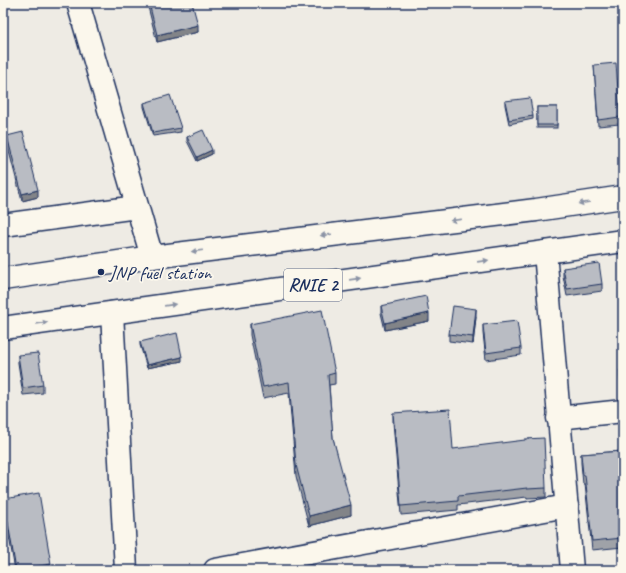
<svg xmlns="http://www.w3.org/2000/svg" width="626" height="573" font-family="Caveat,sans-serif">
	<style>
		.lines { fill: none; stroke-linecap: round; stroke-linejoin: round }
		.minor-casing { stroke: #1b2f5e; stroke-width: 25 }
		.major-casing { stroke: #1b2f5e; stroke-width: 25 }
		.minor { stroke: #fbf7ec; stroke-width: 22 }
		.major { stroke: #fbf7ec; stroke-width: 22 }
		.wall { fill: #9fa2a8; stroke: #1b2f5e }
		.shaded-wall { fill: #828488; stroke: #1b2f5e }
		.building { fill: #b9bcc3; stroke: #1b2f5e }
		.oneway { fill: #8b93a5 }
		.poi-dot { fill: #1b2f5e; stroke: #fbf7ec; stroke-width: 1.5 }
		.labels { text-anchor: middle; stroke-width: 3.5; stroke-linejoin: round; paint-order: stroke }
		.shield { fill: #fbf7ec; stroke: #5e6b89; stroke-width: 1 }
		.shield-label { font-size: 18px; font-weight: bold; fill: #1b2f5e }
		.poi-label { font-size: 19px; fill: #1b2f5e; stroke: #fbf7ec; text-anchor: start }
	</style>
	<rect width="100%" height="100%" fill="#eeebe4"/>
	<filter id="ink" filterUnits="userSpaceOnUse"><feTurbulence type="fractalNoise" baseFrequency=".025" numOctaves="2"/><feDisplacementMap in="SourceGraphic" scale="8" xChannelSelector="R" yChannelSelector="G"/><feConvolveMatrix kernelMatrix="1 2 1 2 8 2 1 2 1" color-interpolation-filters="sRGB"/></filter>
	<g filter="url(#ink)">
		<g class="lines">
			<!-- minor casing -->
			<g class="minor-casing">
				<g id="minor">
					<path d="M78 3 152 257"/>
					<path d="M3 225 137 207"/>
					<path d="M545 252 572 570"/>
					<path d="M112 313 126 570"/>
					<path d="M558 418 623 411"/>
					<path d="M215 570 567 506"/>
				</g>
			</g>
			<!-- major casing -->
			<g class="major-casing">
				<g id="major">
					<path d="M3 279 152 257 536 210 623 197"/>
					<path d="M3 328 623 241"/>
				</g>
			</g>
			<!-- minor -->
			<use href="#minor" class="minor"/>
			<!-- major -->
			<use href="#major" class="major"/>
		</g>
		<!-- wall -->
		<g class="wall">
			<path d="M147 3H192L198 32 157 42Z"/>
			<path d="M594 65 620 117V124L598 126Z"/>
			<path d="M505 101 533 116V119L509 124 505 105Z"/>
			<path d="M144 103 181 128V132L153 136 144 107Z"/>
			<rect x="537" y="107" width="20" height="21"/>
			<path d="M7 136 38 197 22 201 7 144Z"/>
			<path d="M187 137 212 154 197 161 187 141Z"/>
			<path d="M563 268 602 284V291L567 296 563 276Z"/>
			<path d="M381 306 429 321 385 330 381 313Z"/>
			<path d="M476 317 473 344 449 341V334Z"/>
			<path d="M250 324 335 373V384L329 385 333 438 351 515 309 526 296 476 289 393 263 398 250 335Z"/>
			<path d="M483 325 521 348V355L486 360 483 333Z"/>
			<path d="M140 342 182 361 147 368 140 345Z"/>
			<path d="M18 355 43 385V393L23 395 18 363Z"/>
			<path d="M623 369V396H622L620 377V370Z"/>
			<path d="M393 413 453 449 546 488V497L527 498V497L458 505V510L401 515 393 422Z"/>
			<path d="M623 451V547L592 550 585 484H583L581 463V454Z"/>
			<path d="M4 499 51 564V570H15L4 509Z"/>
		</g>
		<!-- shaded-wall -->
		<g class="shaded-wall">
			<path d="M198 25V32L157 42V35Z"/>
			<path d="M212 150V154L197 161V157Z"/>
			<path d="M38 190V197L22 201V194Z"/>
			<path d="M476 309V317L473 344V337Z"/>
			<path d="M429 313V321L385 330V323Z"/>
			<path d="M182 357V361L147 368V365Z"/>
			<path d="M351 505V515L309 526V516Z"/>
		</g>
		<!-- building -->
		<g class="building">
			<path d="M149 3H192L198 25 157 35Z"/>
			<path d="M616 63 620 117 598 120 594 65Z"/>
			<path d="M170 95 181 128 153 133 144 103Z"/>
			<path d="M530 98 533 116 509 120 505 101Z"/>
			<rect x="537" y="107" width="20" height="18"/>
			<path d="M203 130 212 150 197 157 187 137Z"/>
			<path d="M23 132 38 190 22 194 7 136Z"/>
			<path d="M599 263 602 284 567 289 563 268Z"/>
			<path d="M426 296 429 313 385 323 381 306Z"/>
			<path d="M453 306 476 309 473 337 449 334Z"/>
			<path d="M322 310 335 373 328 375 333 438 351 505 309 516 296 465 289 382 263 387 250 324Z"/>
			<path d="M517 321 521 348 486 353 483 325Z"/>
			<path d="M177 333 182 357 147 365 140 342Z"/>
			<path d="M38 353 43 385 23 388 18 355Z"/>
			<path d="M623 369V389H622L620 370Z"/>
			<path d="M450 409 453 449 525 440V439L544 438 546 488 527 489V488L458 496V501L401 506 393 413Z"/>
			<path d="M623 451V538L592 541 585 475H583L581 454Z"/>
			<path d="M39 493 51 564 16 570 4 499Z"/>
			<path d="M435 567 436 570H422Z"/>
		</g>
		<!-- one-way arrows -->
		<defs><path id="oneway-solid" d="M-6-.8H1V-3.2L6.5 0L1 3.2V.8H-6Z"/></defs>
		<g class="oneway">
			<use href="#oneway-solid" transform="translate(584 203) rotate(171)"/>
			<use href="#oneway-solid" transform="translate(456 220) rotate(173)"/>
			<use href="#oneway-solid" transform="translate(326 235) rotate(173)"/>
			<use href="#oneway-solid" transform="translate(197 251) rotate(173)"/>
			<use href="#oneway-solid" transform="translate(483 261) rotate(-8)"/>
			<use href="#oneway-solid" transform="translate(355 279) rotate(-8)"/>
			<use href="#oneway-solid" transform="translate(170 305) rotate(-8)"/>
			<use href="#oneway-solid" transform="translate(42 323) rotate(-8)"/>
		</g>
	</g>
	<!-- markers -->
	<circle class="poi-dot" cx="101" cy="272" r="4"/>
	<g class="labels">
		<!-- shield labels -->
		<rect class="shield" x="284" y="269" width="58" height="32" rx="3"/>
		<g class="shield-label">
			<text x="313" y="291">RNIE 2</text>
		</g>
		<!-- poi labels -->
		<g class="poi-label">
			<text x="109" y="279">JNP fuel station</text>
		</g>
	</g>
	<!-- margin -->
	<rect width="626" height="573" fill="none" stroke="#fbf7ec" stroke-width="16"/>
	<rect x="8" y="8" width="610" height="557" fill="none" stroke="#1b2f5e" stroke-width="1.5" filter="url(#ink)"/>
</svg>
